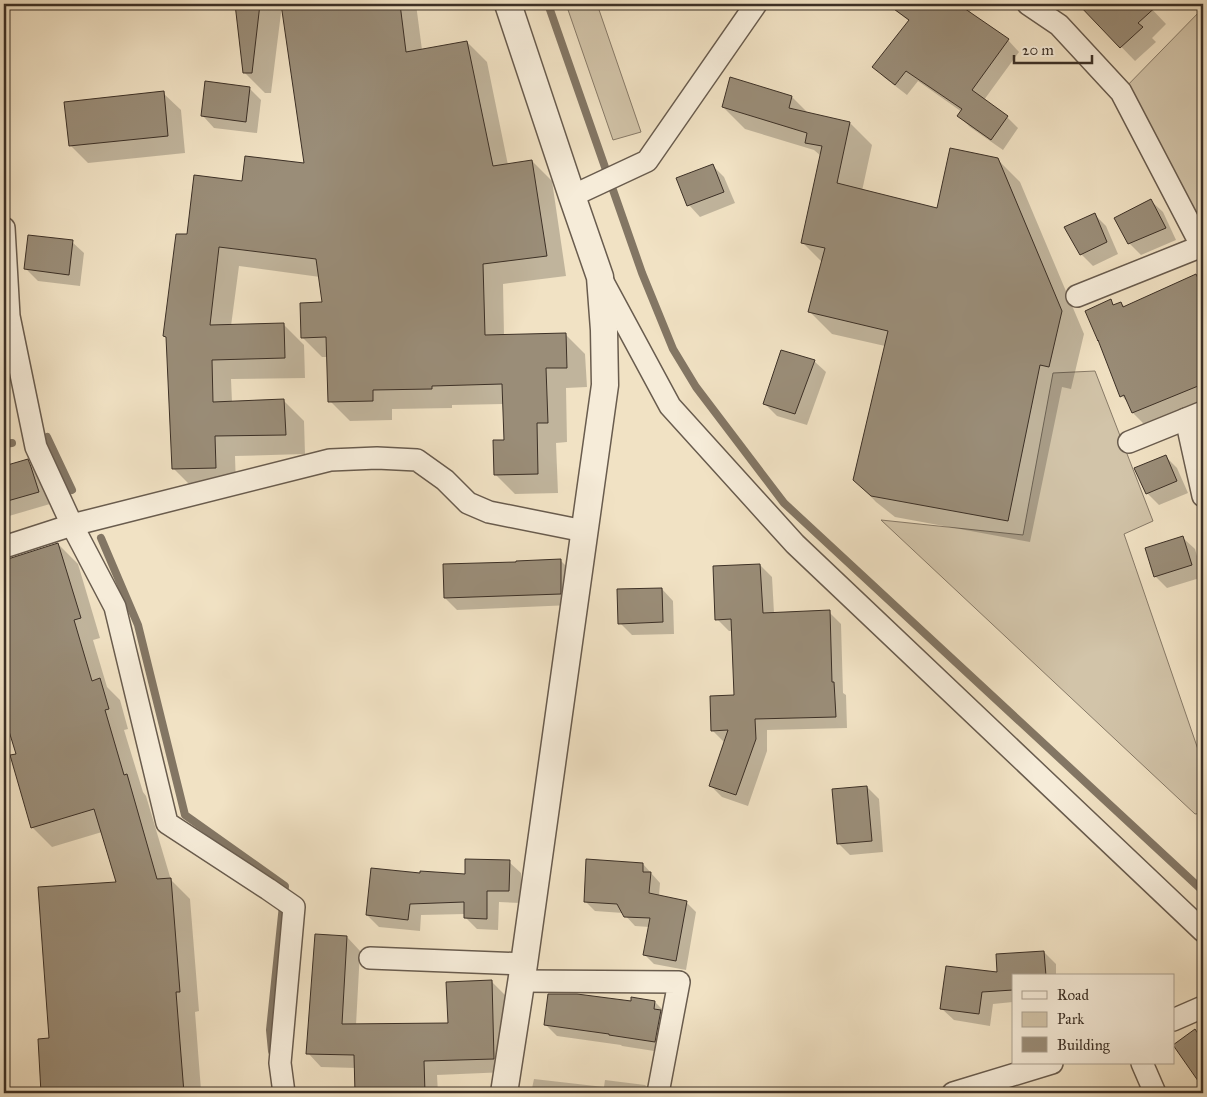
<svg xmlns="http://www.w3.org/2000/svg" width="1207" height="1097" font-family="'IM FELL Great Primer',serif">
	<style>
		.green { fill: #d2c4a9; stroke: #877a68 }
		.shadow { fill: #0003 }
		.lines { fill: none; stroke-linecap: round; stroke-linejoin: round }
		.stream { stroke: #837664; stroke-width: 8 }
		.building { fill: #9a8d78; stroke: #3c3026 }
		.minor-casing { stroke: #695c4e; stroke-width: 24 }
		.tertiary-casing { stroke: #695c4e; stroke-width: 29 }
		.minor { stroke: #f6ecd9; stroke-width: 21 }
		.tertiary { stroke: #f6ecd9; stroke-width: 26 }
	</style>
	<rect width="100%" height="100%" fill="#f1e2c4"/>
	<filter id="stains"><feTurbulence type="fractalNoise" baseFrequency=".004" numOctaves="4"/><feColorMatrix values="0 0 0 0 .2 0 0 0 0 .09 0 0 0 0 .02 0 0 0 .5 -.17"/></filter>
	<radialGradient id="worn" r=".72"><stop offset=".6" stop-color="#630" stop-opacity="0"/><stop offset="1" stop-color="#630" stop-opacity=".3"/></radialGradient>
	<!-- green -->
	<g class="green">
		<path d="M566 4H597L641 132 613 140Z"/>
		<path d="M1203 8V223L1121 92Z"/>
		<path d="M1095 371 1153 521 1124 534 1203 764V813L1195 814 881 520 1023 535 1053 373Z"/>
	</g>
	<!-- shadow -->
	<g class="shadow">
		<path d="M237 4H416L422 50 467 42 487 62 508 165 532 161 552 181 566 276 503 284 504 335 565 334 585 354 587 387 566 388 567 442 556 443 558 493 515 494 495 474 505 441 504 404 452 405V408L392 409V420L350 421 330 401 328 357H322L302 337 323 303 320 277 239 266 231 326 284 325 304 345 305 378 231 379 232 402 284 401 304 421 305 454 235 456 236 487 193 488 173 468 168 339 165 336 188 236 243 182 305 165 282 5 271 93H265L245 73Z"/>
		<path d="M887 4H964L971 10 969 13 1008 40 1019 52 984 100 1007 117 1018 128 1003 150 970 127 959 116 962 112 918 81 907 95 885 78 874 66 909 21Z"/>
		<path d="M1080 4H1147L1166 24 1152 38 1156 42 1135 61Z"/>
		<path d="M249 88 261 100 257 133 214 128 203 116Z"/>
		<path d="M163 93 181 110 185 153 88 163 70 145Z"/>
		<path d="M792 97 809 114 850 123 872 145 862 191 938 210 998 160 1020 182 1084 334 1071 389 1062 387 1030 542 895 517 876 502 854 479 885 346 832 334 810 312 823 263 803 243 821 156 814 150 745 129 723 107Z"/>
		<path d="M712 165 724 177 735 203 700 217 689 205 678 179Z"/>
		<path d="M1151 201 1163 212 1176 240 1141 255 1129 243Z"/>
		<path d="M1095 215 1106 226 1118 254 1093 266 1081 254Z"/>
		<path d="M72 242 84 253 80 286 38 281 26 269Z"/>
		<path d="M1196 276 1203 283V400L1145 425 1133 413 1129 404 1122 396 1100 342 1111 301 1115 306 1121 303 1125 307Z"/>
		<path d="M814 361 826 372 807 425 777 416 765 404Z"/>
		<path d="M1165 456 1177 468 1188 493 1159 505 1147 493Z"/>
		<path d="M28 461 40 473 43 480 50 504 9 516 4 511V468Z"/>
		<path d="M1183 538 1195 549 1203 577 1167 588 1155 576Z"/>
		<path d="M58 544 78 564 100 638 93 640 107 687 120 700 128 729 124 730 143 792 146 796 171 880 190 899 199 1011 195 1012 201 1090H249L252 1093H43L39 1041 51 1039 117 883 102 832 52 847 32 827 17 755 4 711V563Z"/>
		<path d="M560 560 572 572V605L457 610 445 598Z"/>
		<path d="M760 565 772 577 774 613 829 612 841 624 843 693 846 695 847 728 767 730V751L748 806 722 797 710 785 724 742 712 730 735 696 733 631H729L717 619Z"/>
		<path d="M662 589 673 601 674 634 632 635 620 623Z"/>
		<path d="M867 787 879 799 883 852 850 855 838 843Z"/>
		<path d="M509 862 521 873V903L499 902 498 930 477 929 465 917V914L421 915 420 931 379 927 367 915 466 875Z"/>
		<path d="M643 864 660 883 659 896 686 902 696 912 686 970 654 964 644 954 649 927 635 926 623 913 595 911 585 901Z"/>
		<path d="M347 937 360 951 356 1025 449 1024 491 981 505 995 507 1072 437 1075 438 1093H356V1068L321 1067 308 1053Z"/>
		<path d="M1044 952 1056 964V976H1013V1002L993 1004 990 1026 954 1020 942 1009 999 974Z"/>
		<path d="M655 1002 667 1014V1053L622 1046 621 1045 557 1036 545 1024Z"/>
		<path d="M1195 1031 1203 1039V1084L1200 1081Z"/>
		<path d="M534 1079 604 1087 605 1080 645 1085 654 1093H531Z"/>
	</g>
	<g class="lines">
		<!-- stream -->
		<g class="stream">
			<path d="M548 4 642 273 673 349 696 387 784 503 1203 891"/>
			<path d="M47 437 72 490"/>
			<path d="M4 444 12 443"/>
			<path d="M101 538 138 625 185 815 285 886 270 1030 272 1051"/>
		</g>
	</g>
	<!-- building -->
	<g class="building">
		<path d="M235 4H260L252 73H243Z"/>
		<path d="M281 4H400L406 52 467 41 493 166 532 160 547 256 483 264 485 335 566 333 567 368H546L548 423H537L538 474 494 475 493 440H504L502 384 432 386V389L373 390V401L328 402 326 337 301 338 300 303 322 302 316 259 219 247 210 325 284 323 285 358 212 360 213 402 284 399 286 435 215 436 216 468 172 469 166 337 163 336 176 234H187L194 175 242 181 245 156 304 163Z"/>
		<path d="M887 4H958L1009 39 972 90 1008 116 991 140 957 116 962 109 906 71 895 85 872 67 909 20Z"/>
		<path d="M1078 4H1159L1138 23 1143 27 1120 48Z"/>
		<path d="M730 77 792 96 789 108 850 122 837 183 937 208 950 148 998 158 1062 311 1049 367 1040 365 1008 521 871 496 853 480 888 331 808 312 825 248 801 243 822 146 805 143 807 133 722 107Z"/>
		<path d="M205 81 250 87 246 122 201 116Z"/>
		<path d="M164 91 168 136 69 146 64 102Z"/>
		<path d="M713 164 724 192 687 206 676 178Z"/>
		<path d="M1151 199 1166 228 1128 244 1114 218Z"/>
		<path d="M1095 213 1107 242 1080 255 1064 227Z"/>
		<path d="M28 235 73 240 69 275 24 269Z"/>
		<path d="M1196 274 1203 289V384L1132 413 1124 395 1120 397 1098 340V341L1085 311 1111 299 1113 305 1121 302 1123 307Z"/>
		<path d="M781 350 815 360 795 414 763 404Z"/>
		<path d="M1166 455 1177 481 1146 494 1134 468Z"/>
		<path d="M28 459 31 467 39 492 4 502V466Z"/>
		<path d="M1183 536 1192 565 1154 577 1145 548Z"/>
		<path d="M58 543 81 618 74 620 92 681 100 678 109 709 105 710 124 775 127 774 157 879 171 878 180 992H176L184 1093H41L38 1039 49 1038 38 887 116 882 94 809 31 828 10 755 16 754 4 715V559H8Z"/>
		<path d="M561 559V594L444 598 443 564 516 562V561Z"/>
		<path d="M760 564 763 613 830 610 832 682H834L836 717 755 719 756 739 736 795 709 786 728 730 711 731 710 696 734 695 731 619 715 620 713 566Z"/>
		<path d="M662 588 663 622 618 624 617 589Z"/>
		<path d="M867 786 872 841 837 844 832 789Z"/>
		<path d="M465 859 510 860 509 891H487V919L464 918V902L410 904 408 920 366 915 371 868 420 873V871L465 874Z"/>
		<path d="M586 859 643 863V872H651L649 893 687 901 676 961 643 955 650 918 624 917 617 904 584 902Z"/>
		<path d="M315 934 347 936 342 1024 448 1023 446 982 492 980 494 1059 424 1061 425 1093H355L354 1055 306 1054Z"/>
		<path d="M1044 951 1046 976H1013V990L982 992 979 1014 940 1009 946 966 997 972 996 954Z"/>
		<path d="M548 994H577L631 1001V997L655 1001 654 1009 661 1010 655 1042 609 1035V1034L544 1025Z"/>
		<path d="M1195 1029 1203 1041V1088L1173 1045Z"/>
	</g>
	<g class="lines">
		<!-- minor casing -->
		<g class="minor-casing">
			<g id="minor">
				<path d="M1028 4 1059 25 1121 92 1203 249"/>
				<path d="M572 196 647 161 756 4"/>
				<path d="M4 228 9 316 36 447 72 525 115 607 167 823 268 889 294 907 280 1063 284 1093"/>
				<path d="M602 280 670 406 795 544 1203 931"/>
				<path d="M1077 296 1202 246"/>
				<path d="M1186 419 1203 496"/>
				<path d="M1129 442 1203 412"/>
				<path d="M4 547 72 525 330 460 377 458 417 460 445 480 468 503 489 512 584 531"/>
				<path d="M370 958 524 964"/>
				<path d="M521 981 679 982 658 1093"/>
				<path d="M1173 1020 1203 1007"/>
				<path d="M1142 1063 1155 1093"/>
				<path d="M953 1093 1052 1063"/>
			</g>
		</g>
		<!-- tertiary casing -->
		<g class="tertiary-casing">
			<path id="tertiary" d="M504 1093 524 964 605 385 604 330 600 277 572 196 508 4"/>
		</g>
		<!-- minor -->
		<use href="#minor" class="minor"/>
		<!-- tertiary -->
		<use href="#tertiary" class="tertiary"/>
	</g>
	<!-- margin -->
	<rect width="1207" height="1097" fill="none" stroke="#f1e2c4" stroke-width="20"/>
	<rect x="5" y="5" width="1197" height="1087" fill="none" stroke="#3c3026" stroke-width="2.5"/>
	<rect x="10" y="10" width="1187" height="1077" fill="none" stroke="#3c3026"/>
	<!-- legend -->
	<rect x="1012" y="974" width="162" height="90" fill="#f6ecd9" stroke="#aca191"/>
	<rect x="1022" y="991" width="25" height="8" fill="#f6ecd9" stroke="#aca191"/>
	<text x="1057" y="1000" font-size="15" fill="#3c3026">Road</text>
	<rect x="1022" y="1012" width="25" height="15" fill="#d2c4a9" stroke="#aca191"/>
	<text x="1057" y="1024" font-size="15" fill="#3c3026">Park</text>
	<rect x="1022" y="1037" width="25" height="15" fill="#9a8d78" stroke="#aca191"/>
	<text x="1057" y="1050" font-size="15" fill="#3c3026">Building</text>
	<!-- scale -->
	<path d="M1014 55v8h78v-8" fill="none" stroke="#3c3026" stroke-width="2.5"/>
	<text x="1022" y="55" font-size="15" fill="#3c3026" stroke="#f6ecd9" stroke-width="4" paint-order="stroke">20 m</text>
	<rect width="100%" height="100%" filter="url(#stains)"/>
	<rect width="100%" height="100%" fill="url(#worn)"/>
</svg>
